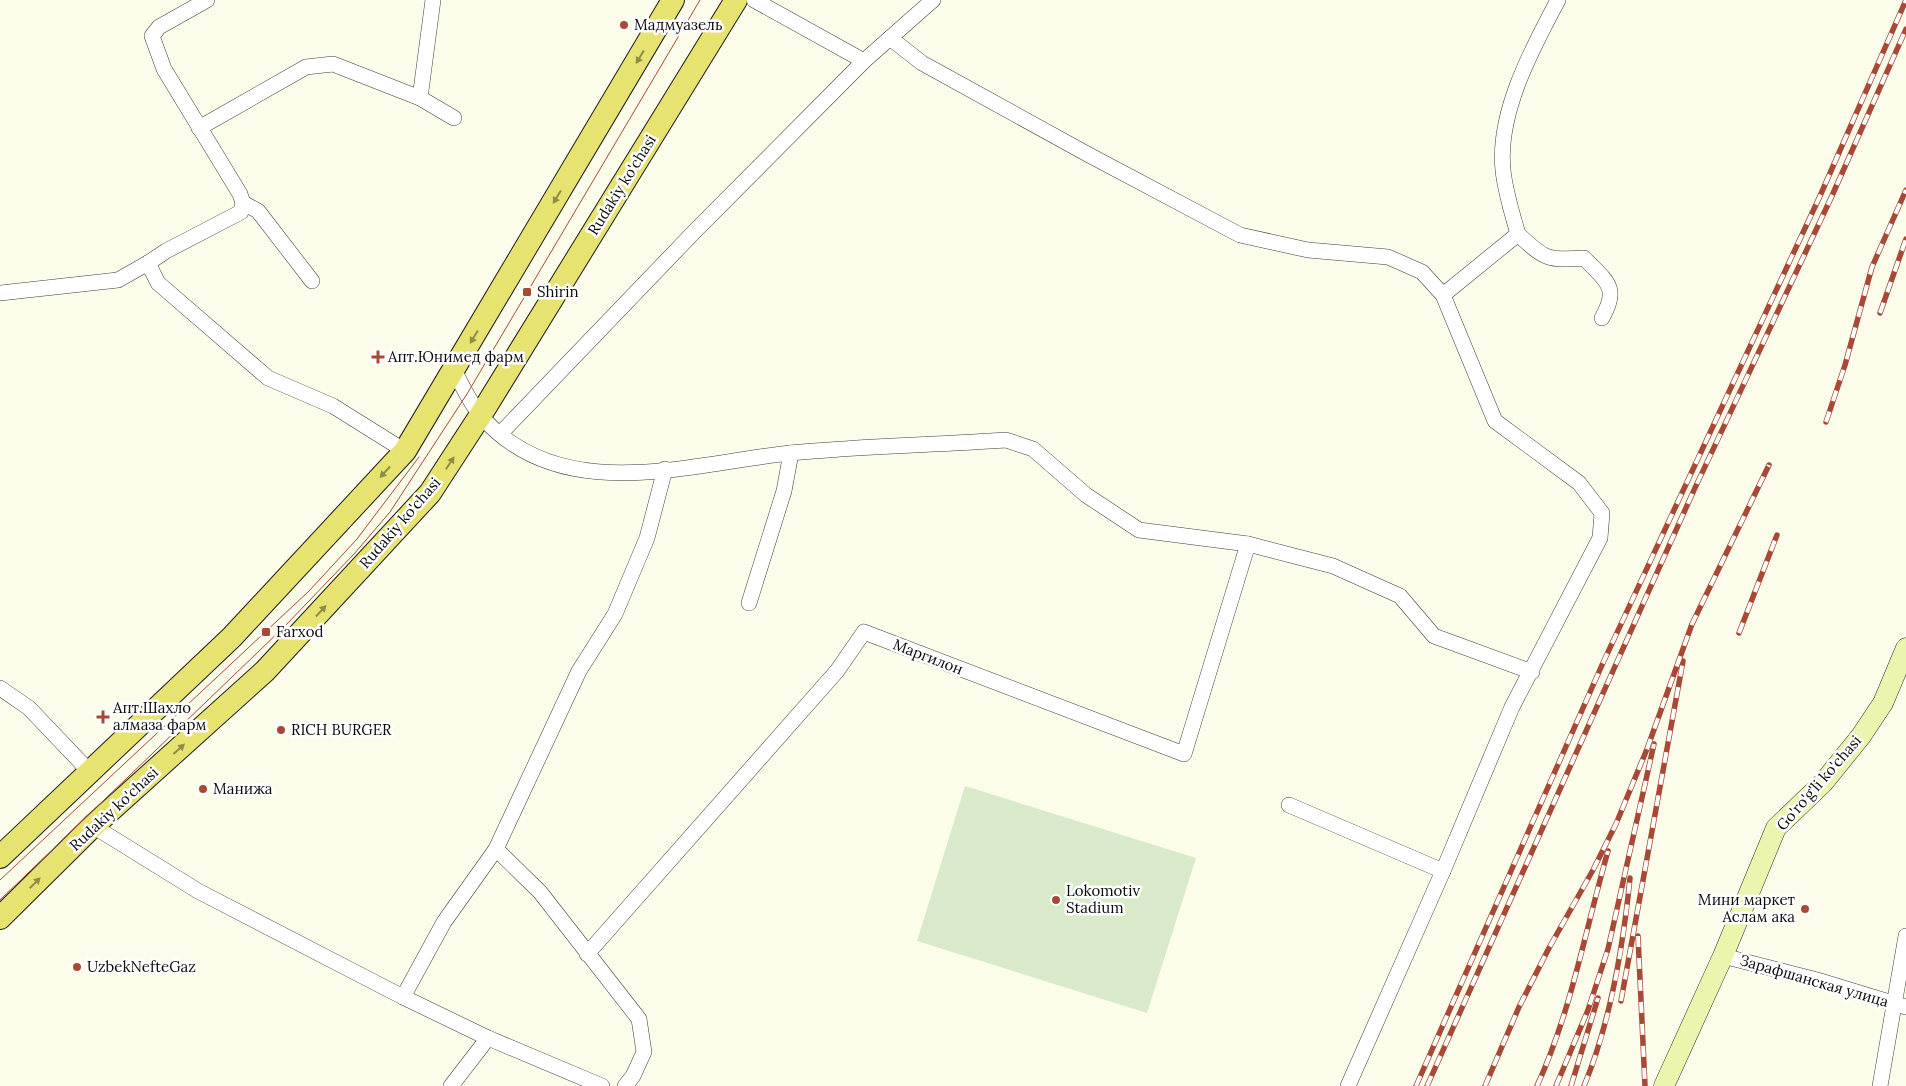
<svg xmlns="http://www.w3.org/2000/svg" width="1906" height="1086" font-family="Lora,serif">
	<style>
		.pitch { fill: #d8eaca }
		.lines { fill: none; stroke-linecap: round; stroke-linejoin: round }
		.street-casing { stroke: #3d3d3d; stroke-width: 16 }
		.secondary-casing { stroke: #2c2c2c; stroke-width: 21 }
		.primary-casing { stroke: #1b1b1b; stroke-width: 24 }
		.street { stroke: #fff; stroke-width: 15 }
		.secondary { stroke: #edf4ae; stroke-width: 20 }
		.primary { stroke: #e6e370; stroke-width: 22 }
		.tram { stroke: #a74935; stroke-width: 1 }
		.rail-casing { stroke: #a74935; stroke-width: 5.5 }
		.rail { stroke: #fff; stroke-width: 4; stroke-dasharray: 11; stroke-linecap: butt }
		.oneway { fill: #8e8c47 }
		.poi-dot { fill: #a74935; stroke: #fff; stroke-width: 2 }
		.labels { text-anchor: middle; stroke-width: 5; stroke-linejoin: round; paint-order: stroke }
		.poi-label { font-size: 15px; fill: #0a0a0a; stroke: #fff; text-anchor: start }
		.street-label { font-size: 15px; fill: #0a0a0a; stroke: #fff }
	</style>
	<rect width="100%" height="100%" fill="#fcfcea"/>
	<!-- pitch -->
	<path class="pitch" d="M965 786 1196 858 1147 1013 917 941Z"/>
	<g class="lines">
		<!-- street casing -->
		<g class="street-casing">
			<g id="street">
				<path d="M207 0 159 27 152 36 164 69 240 194 243 203 241 212 166 251 148 263 158 283 268 378 333 406 405 451"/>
				<path d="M754 0 864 61 933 0"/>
				<path d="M890 38 922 63 1089 155 1240 235 1308 250 1388 257 1422 272 1443 295 1495 421 1579 483 1602 513 1600 538 1512 707 1443 871 1348 1086"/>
				<path d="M420 98 433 0"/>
				<path d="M199 128 306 67 333 64 420 98 454 118"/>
				<path d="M243 203 258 211 312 281"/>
				<path d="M1518 234C1544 259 1548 261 1584 258 1606 281 1620 287 1602 318"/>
				<path d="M0 293 118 280 148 263"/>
				<path d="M1443 295 1518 234C1512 213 1505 191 1503 170 1497 113 1532 49 1558 0"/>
				<path d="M454 370C462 385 470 403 481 416 560 507 688 464 790 453 861 446 934 445 1006 440L1033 449 1086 495 1139 530 1248 544 1333 566 1400 596 1434 636 1532 672"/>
				<path d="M500 434 694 232 864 61"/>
				<path d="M749 603 784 491 791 453"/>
				<path d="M0 688 29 708 89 771"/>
				<path d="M1289 805 1443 871"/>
				<path d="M93 826 198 891 403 997 488 1038 602 1086"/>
				<path d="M496 849 540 892 639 1019 644 1052 633 1076 625 1086"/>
				<path d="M587 954 837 671 864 632 1184 754 1248 544"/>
				<path d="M1723 956 1817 980 1906 1007"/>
				<path d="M403 997 444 922 496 849 579 671 615 614 647 538 665 469"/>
				<path d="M451 1086 488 1038"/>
				<path d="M1880 1086 1906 936"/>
			</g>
		</g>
		<!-- secondary casing -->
		<g class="secondary-casing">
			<path id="secondary" d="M1664 1086 1723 956 1776 828 1823 783 1861 736 1883 703 1906 648"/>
		</g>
		<!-- primary casing -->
		<g class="primary-casing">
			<g id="primary">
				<path d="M0 857 232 637 405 451 673 0"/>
				<path d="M0 918 93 826 265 671 430 493 480 416 736 0"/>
			</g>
		</g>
		<!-- street -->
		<use href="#street" class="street"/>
		<!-- secondary -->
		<use href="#secondary" class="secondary"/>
		<!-- primary -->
		<use href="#primary" class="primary"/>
		<!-- tram -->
		<g class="tram">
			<path d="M0 880 309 591 357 539 419 457"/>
			<path d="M0 900 284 627 354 554 390 512 467 394 700 0"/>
		</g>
		<!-- rail casing -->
		<g class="rail-casing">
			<g id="rail">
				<path d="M1880 313 1906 239"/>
				<path d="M1826 422 1845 365 1872 267 1906 190"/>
				<path d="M1739 633 1777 535"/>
				<path d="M1638 936 1645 1086"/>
				<path d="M1621 1001 1683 661"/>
				<path d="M1416 1086 1602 665 1820 196 1906 0"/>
				<path d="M1427 1086 1694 490 1831 198 1906 29"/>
				<path d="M1485 1086 1519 1007 1549 948 1593 870 1616 824 1647 749 1692 624 1769 465"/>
				<path d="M1537 1086C1572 1009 1585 931 1608 851"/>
				<path d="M1556 1086 1588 1010 1608 949 1654 744"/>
				<path d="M1571 1086 1598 998"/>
				<path d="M1584 1086C1611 1021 1623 948 1630 878"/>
			</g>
		</g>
		<!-- rail -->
		<use href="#rail" class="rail"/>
	</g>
	<!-- one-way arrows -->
	<defs><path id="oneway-solid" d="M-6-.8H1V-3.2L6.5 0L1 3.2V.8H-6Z" transform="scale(1.25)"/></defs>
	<g class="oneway">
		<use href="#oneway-solid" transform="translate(640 57) rotate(121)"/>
		<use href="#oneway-solid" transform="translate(557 197) rotate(121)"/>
		<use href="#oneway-solid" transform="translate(474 337) rotate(121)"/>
		<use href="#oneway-solid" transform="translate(450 463) rotate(-57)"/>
		<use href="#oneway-solid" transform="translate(385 472) rotate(133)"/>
		<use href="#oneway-solid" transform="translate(321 611) rotate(-47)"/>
		<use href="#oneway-solid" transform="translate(179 749) rotate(-42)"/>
		<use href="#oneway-solid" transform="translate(35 883) rotate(-45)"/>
	</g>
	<!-- markers -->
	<g class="poi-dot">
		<circle cx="624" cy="25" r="5"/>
		<rect x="522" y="287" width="10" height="10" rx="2.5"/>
		<path d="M375.5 349.5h5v5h5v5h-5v5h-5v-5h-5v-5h5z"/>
		<rect x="261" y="627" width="10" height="10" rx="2.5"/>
		<path d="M100.5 709.5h5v5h5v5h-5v5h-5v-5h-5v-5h5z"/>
		<circle cx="281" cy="730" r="5"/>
		<circle cx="203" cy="789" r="5"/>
		<circle cx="1056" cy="900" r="5"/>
		<circle cx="1805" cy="909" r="5"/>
		<circle cx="77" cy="967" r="5"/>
	</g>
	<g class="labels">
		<!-- poi labels -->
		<g class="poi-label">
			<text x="634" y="30">Мадмуазель</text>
			<text x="537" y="297">Shirin</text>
			<text x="388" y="362">Апт.Юнимед фарм</text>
			<text x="276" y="637">Farxod</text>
			<text x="113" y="713">Апт.Шахло<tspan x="113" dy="17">алмаза фарм</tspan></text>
			<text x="291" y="735">RICH BURGER</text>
			<text x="213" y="794">Манижа</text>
			<text x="1066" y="896">Lokomotiv<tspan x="1066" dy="17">Stadium</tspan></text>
			<text x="1795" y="905" text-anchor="end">Мини маркет<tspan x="1795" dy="17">Аслам ака</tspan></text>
			<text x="87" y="972">UzbekNefteGaz</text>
		</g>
		<!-- street labels -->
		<g class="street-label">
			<text transform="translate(622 185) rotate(-58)" y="5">Rudakiy ko'chasi</text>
			<text transform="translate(400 523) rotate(-49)" y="5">Rudakiy ko'chasi</text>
			<text transform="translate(928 657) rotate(21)" y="5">Маргилон</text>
			<text transform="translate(1819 783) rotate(-49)" y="5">Go'ro'g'li ko'chasi</text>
			<text transform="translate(114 809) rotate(-43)" y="5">Rudakiy ko'chasi</text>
			<text transform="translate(1814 981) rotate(16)" y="5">Зарафшанская улица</text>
		</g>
	</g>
</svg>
